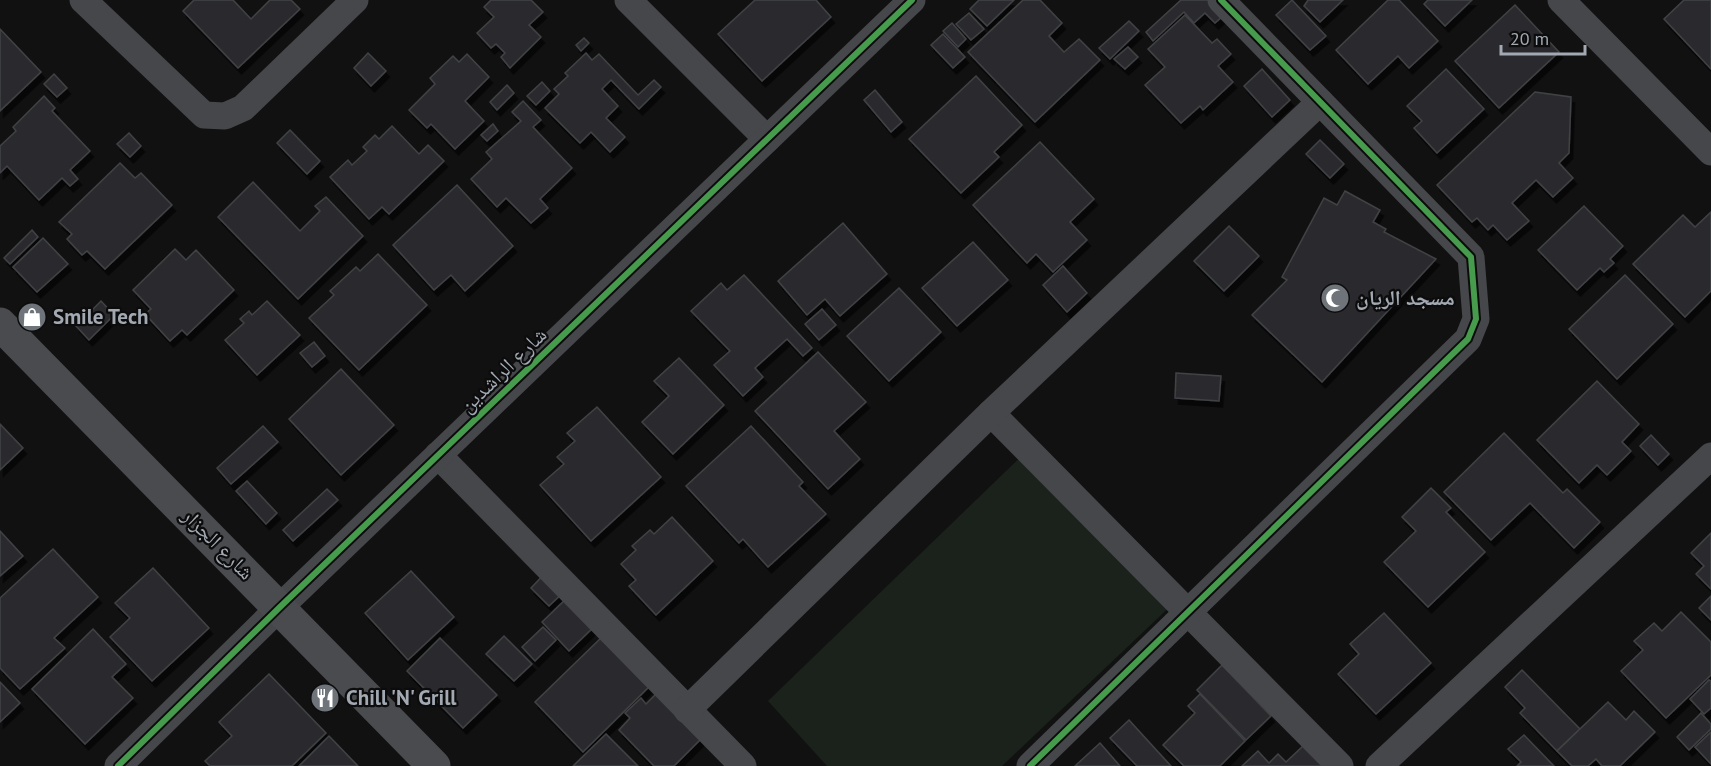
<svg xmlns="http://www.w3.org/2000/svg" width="1711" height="766" font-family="'PT Sans','Noto Naskh Arabic',sans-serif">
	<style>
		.green { fill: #1b221c }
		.building { fill: #2c2c2d; stroke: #404245; stroke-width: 1.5; filter: url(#shadow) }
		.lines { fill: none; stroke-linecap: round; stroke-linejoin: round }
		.street { stroke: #46474a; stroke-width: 27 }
		.secondary { stroke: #4a4b4e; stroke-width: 33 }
		.cycleway-casing { stroke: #0c0c0d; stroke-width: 10 }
		.cycleway { stroke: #469c4c; stroke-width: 6 }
		.labels { text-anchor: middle; stroke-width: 4.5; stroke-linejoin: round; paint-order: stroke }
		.poi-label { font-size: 21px; font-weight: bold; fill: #a2a9b2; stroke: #0c0c0d; text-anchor: start }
		.street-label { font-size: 21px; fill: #a2a9b2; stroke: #0c0c0d }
	</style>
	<defs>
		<filter id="shadow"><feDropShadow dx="3.5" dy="6" stdDeviation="0" flood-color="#0009"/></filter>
	</defs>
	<rect width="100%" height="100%" fill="#111112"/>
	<!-- green -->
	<path class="green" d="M1032 446 1179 598 1002 766H827L768 701Z"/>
	<!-- building -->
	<g class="building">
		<path d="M194 0H233L251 19 270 0H291L300 9 238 68 183 11Z"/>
		<path d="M491 0H531L543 12 529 25 541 37 510 68 501 57 505 53 496 44 491 48 477 33 494 17 484 7Z"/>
		<path d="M755 0H816L831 17 762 81 718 34Z"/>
		<path d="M979 0H1014L987 26 970 9Z"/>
		<path d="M1023 0H1040L1062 23 1049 36 1064 52 1079 39 1100 60 1035 122 968 52Z"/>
		<path d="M1181 0H1208L1223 16 1215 23 1205 13 1194 23 1184 12 1153 41 1146 32Z"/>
		<path d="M1292 0 1326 36 1310 50 1276 15Z"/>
		<path d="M1308 0H1343L1320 22 1304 6Z"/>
		<path d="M1388 0H1399L1438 41 1409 68 1398 56 1368 84 1336 50Z"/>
		<path d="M1428 0H1472L1445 26 1424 4Z"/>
		<path d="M1684 0H1711V69L1664 19Z"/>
		<path d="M1515 5 1559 52 1499 108 1455 61Z"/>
		<path d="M969 13 984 29 971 40 956 24Z"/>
		<path d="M1185 15 1212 43 1217 39 1231 54 1218 66 1233 82 1203 110 1200 106 1181 123 1145 85 1165 67 1148 49Z"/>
		<path d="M1129 21 1139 31 1110 59 1099 48Z"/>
		<path d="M952 23 966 39 958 47 943 31Z"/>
		<path d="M0 29 41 72 0 111Z"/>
		<path d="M943 34 965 57 953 68 931 45Z"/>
		<path d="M584 38 589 43 581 51 576 45Z"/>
		<path d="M1128 47 1138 57 1125 69 1114 59Z"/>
		<path d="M368 53 386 71 371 86 354 68Z"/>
		<path d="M586 53 592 60 599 54 638 95 654 80 661 87 639 109 611 80 602 89 618 106 606 118 625 137 610 152 591 132 580 143 545 108 559 94 554 89 568 76 565 73Z"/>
		<path d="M467 54 489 77 465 101 484 121 455 149 431 124 427 128 409 110 435 84 430 78 453 56 459 62Z"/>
		<path d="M1262 69 1290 100 1272 117 1244 86Z"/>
		<path d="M1446 69 1484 109 1437 153 1414 128 1422 121 1407 106Z"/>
		<path d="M54 74 67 88 57 97 44 84Z"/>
		<path d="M976 76 1022 125 994 152 999 157 961 193 909 139Z"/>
		<path d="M542 82 550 91 536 105 527 96Z"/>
		<path d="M507 85 514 93 497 110 490 102Z"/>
		<path d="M875 90 902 122 891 132 864 100Z"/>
		<path d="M1535 92 1571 97 1569 153 1559 163 1573 178 1553 197 1536 180 1512 203 1529 221 1507 240 1493 225 1488 230 1477 218 1472 222 1437 185Z"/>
		<path d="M44 96 55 108 52 111 90 151 70 170 78 179 70 186 62 178 39 200 7 166 0 173V146L16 131 13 127Z"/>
		<path d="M523 101 541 120 533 127 572 168 540 199 548 208 531 223 506 198 497 207 471 179 492 159 486 152 521 121 512 112Z"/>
		<path d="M493 124 498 131 487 141 481 135Z"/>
		<path d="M392 126 419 154 428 145 444 161 389 214 382 207 369 219 330 177 348 160 352 165 367 151 363 147 375 135 379 139Z"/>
		<path d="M290 130 320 161 307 174 277 143Z"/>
		<path d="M129 133 141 146 130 157 117 144Z"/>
		<path d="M1320 140 1344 164 1330 178 1306 154Z"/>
		<path d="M1040 142 1094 199 1070 222 1087 240 1053 272 1036 254 1027 263 973 205Z"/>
		<path d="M120 163 135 178 141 173 172 205 105 269 87 251 82 255 67 239 72 234 59 222Z"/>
		<path d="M253 182 300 231 320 211 315 206 326 197 363 236 298 299 218 217Z"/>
		<path d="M457 185 513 246 465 291 451 275 434 290 393 245Z"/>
		<path d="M1345 191 1380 210 1373 222 1386 229 1384 232 1436 259 1322 382 1252 315 1287 280 1282 277 1324 198 1337 205Z"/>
		<path d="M1584 206 1623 246 1610 259 1614 263 1604 272 1600 268 1577 290 1538 250Z"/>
		<path d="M1711 212V291L1685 317 1633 264 1683 215 1695 227Z"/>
		<path d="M843 223 887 274 840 316 825 299 807 315 778 281Z"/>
		<path d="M1229 226 1259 256 1224 291 1194 261Z"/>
		<path d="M32 230 38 237 10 264 4 258Z"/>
		<path d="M43 238 68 264 37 292 13 267Z"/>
		<path d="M973 242 1008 280 957 326 922 288Z"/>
		<path d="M175 249 186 260 196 250 234 290 187 335 182 330 170 341 145 314 151 309 133 290Z"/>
		<path d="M378 254 427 305 359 370 309 318 334 295 330 291 356 267 360 271Z"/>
		<path d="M1063 266 1087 293 1067 312 1043 285Z"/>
		<path d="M744 275 812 348 803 356 787 339 755 368 763 377 743 396 714 365 730 351 691 311 721 283 727 290Z"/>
		<path d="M1625 275 1673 324 1617 379 1569 329Z"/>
		<path d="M899 288 941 332 889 381 847 336Z"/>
		<path d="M101 301 114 315 89 340 76 326Z"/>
		<path d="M267 301 300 335 257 375 225 340 244 323 240 319 249 311 252 315Z"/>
		<path d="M822 309 836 325 819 340 805 324Z"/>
		<path d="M314 342 325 356 312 367 300 353Z"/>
		<path d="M818 352 866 402 834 431 860 459 828 489 755 411Z"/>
		<path d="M679 358 724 405 673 454 642 422 669 396 654 381Z"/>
		<path d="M341 369 394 425 341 475 289 419Z"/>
		<path d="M1176 373 1221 376 1219 401 1175 398Z"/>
		<path d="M1597 381 1639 424 1622 442 1631 451 1607 475 1597 465 1579 483 1537 440Z"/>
		<path d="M597 407 661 477 591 541 540 485 564 464 557 457 575 441 567 433Z"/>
		<path d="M0 424 23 448 0 470Z"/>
		<path d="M263 426 278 442 231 484 217 468Z"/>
		<path d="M751 426 803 482 799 486 826 514 768 567 743 539 739 543 686 486Z"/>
		<path d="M1504 433 1563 493 1567 489 1600 522 1574 548 1530 503 1491 540 1444 492Z"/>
		<path d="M1651 435 1669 454 1658 465 1640 446Z"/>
		<path d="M247 481 277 513 266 524 236 491Z"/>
		<path d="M1431 488 1451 508 1446 512 1485 552 1428 607 1384 562 1416 531 1402 517Z"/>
		<path d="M327 489 338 500 293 541 283 530Z"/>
		<path d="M672 517 713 561 656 615 629 586 636 580 621 564 636 550 632 546 650 530 654 534Z"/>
		<path d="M0 531 23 556 0 576Z"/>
		<path d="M1711 533V589L1696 574 1704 566 1691 553Z"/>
		<path d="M53 549 98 597 54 638 65 648 20 689 0 668V598Z"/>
		<path d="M153 568 209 628 152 681 110 637 130 618 115 603Z"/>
		<path d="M548 570 566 590 549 606 531 588Z"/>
		<path d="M411 571 454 617 408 660 365 613Z"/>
		<path d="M570 595 598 623 569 651 542 622Z"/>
		<path d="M1711 596V620L1699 608Z"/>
		<path d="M1681 612 1711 642V675L1666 718 1621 671 1643 650 1634 641 1654 623 1662 631Z"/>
		<path d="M1384 613 1431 663 1376 714 1338 674 1359 654 1350 644Z"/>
		<path d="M543 627 556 640 535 661 522 647Z"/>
		<path d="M93 629 126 664 112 677 133 698 85 744 32 689Z"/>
		<path d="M607 632 655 681 583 752 535 702Z"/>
		<path d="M504 636 532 664 514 681 486 654Z"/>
		<path d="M440 638 497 695 463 728 407 671Z"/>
		<path d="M1222 665 1271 716 1246 740 1197 690Z"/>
		<path d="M1522 670 1580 729 1557 751 1520 713 1525 708 1505 687Z"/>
		<path d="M269 674 326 733 292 766H210L205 761 232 736 219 722Z"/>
		<path d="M1709 680 1711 681V708L1704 714 1690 699Z"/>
		<path d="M0 682 20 703 0 722Z"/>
		<path d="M662 688 707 733 674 766H654L619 730 630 718 625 713 641 698 646 704Z"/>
		<path d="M1200 694 1245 741 1220 766H1184L1163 745 1195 713 1188 706Z"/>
		<path d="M1608 702 1626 720 1634 711 1655 732 1620 766H1602L1596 759 1588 766H1572L1557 751Z"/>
		<path d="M1701 713 1711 724V729L1689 750 1677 737Z"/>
		<path d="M1129 720 1171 766H1137L1110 738Z"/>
		<path d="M1711 732V764L1695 747Z"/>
		<path d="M606 734 638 766H573Z"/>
		<path d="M1524 735 1554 766H1517L1521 762 1508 749Z"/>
		<path d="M329 736 358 766H299Z"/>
		<path d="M1100 743 1120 766H1075Z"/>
		<path d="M1304 745 1325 766H1242L1258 751 1269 763 1278 754 1286 762Z"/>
	</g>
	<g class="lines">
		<!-- street -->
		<g class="street">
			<path d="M83 0 204 115 225 116 243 108 355 0"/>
			<path d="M628 0 767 139"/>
			<path d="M1561 0 1711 152"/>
			<path d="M991 413 1340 766"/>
			<path d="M438 455 743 766"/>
			<path d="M687 710 991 413 1320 102"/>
			<path d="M118 766 280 607 912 0"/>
			<path d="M1030 766 1468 339 1476 319 1471 257 1221 0"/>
			<path d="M1379 766 1711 456"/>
		</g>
		<!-- secondary -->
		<path class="secondary" d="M0 324 434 766"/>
		<!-- cycleway casing -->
		<g class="cycleway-casing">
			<g id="cycleway">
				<path d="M118 766 280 607 912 0"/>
				<path d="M1030 766 1468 339 1476 319 1471 257 1221 0"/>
			</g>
		</g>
		<!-- cycleway -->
		<use href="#cycleway" class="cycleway"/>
	</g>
	<!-- icons -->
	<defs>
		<g id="mosque-disc" transform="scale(1.5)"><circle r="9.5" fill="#6f747a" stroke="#0c0c0d"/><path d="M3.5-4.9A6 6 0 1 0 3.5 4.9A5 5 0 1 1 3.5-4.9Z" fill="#fff"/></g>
		<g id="shop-disc" transform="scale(1.5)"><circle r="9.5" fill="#6f747a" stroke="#0c0c0d"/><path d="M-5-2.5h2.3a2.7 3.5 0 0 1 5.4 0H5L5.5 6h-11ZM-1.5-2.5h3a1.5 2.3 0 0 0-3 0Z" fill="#fff"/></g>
		<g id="restaurant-disc" transform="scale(1.5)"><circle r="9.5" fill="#6f747a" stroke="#0c0c0d"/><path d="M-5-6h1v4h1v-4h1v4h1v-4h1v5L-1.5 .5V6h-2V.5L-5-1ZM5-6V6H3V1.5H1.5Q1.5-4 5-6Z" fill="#fff"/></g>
	</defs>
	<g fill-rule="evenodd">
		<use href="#mosque-disc" x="1335" y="298"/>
		<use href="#shop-disc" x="32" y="317"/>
		<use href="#restaurant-disc" x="325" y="698"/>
	</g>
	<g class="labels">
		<!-- poi labels -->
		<g class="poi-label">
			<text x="1356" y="305">مسجد الريان</text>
			<text x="53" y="324">Smile Tech</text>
			<text x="346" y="705">Chill 'N' Grill</text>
		</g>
		<!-- street labels -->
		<g class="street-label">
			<text transform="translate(503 370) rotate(-44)" y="7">شارع الراشدين</text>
			<text transform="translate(218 544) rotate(45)" y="7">شارع الجزار</text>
		</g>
	</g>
	<!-- scale -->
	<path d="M1501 45v9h84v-9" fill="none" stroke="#a2a9b2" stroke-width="3"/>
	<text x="1510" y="45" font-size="18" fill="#a2a9b2" stroke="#0c0c0d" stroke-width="4.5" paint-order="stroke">20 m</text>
</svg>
